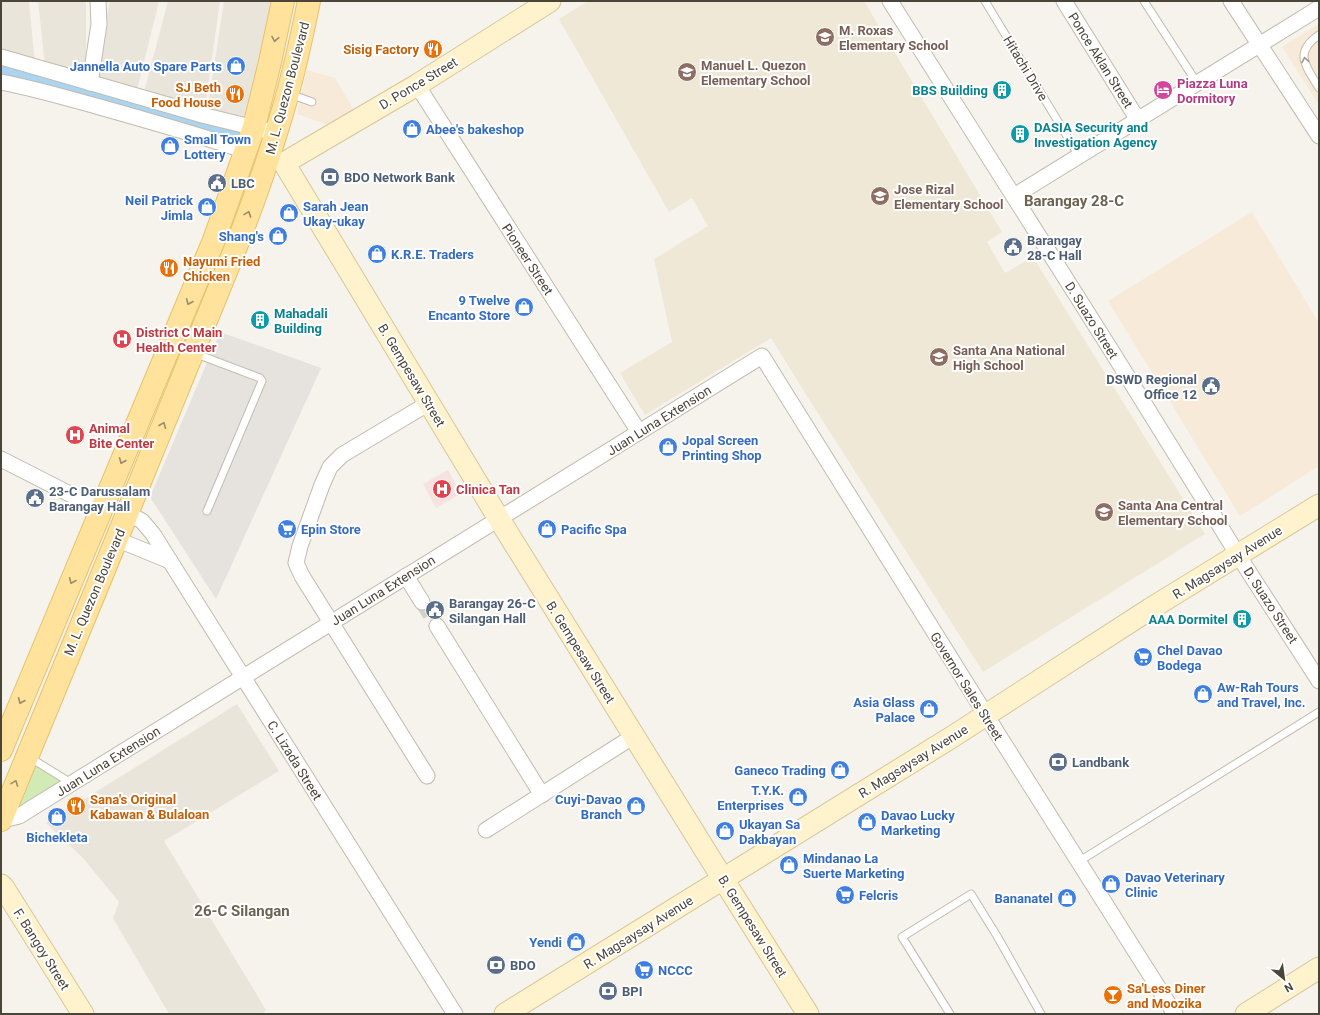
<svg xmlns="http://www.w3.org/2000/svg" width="1320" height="1015" font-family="Roboto,sans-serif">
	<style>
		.residential { fill: #eae5da }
		.commercial { fill: #f7ead8 }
		.industrial { fill: #e6e2dd }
		.education { fill: #efe8d6 }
		.medical { fill: #f6e3e0 }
		.green { fill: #d2eab5 }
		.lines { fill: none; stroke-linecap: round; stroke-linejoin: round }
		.canal { stroke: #a9d4f2; stroke-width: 18 }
		.street-tunnel { stroke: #d4d0c8; stroke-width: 15; stroke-dasharray: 15 8; stroke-linecap: butt }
		.lane-casing { stroke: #c2bbae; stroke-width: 9 }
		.street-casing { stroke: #c2bbae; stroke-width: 17 }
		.secondary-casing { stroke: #d6c79b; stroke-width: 23 }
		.primary-casing { stroke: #e6c16a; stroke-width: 24 }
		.lane { stroke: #fff; stroke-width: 7 }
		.street { stroke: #fff; stroke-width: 15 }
		.secondary { stroke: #fff3cd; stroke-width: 21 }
		.primary { stroke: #ffe39c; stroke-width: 22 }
		.oneway { stroke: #9c8c66 }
		.oneway2 { stroke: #9c9892 }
		.labels { text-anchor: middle; stroke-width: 4; stroke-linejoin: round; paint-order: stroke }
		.education-label { font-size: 13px; font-weight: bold; fill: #785e54; stroke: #fff; text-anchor: start }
		.food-label { font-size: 13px; font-weight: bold; fill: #c56008; stroke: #fff; text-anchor: start }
		.street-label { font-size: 13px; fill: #4b4439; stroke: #fff }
		.shop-label { font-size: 13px; font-weight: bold; fill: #366cbe; stroke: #fff; text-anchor: start }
		.hotel-label { font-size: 13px; font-weight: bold; fill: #b23c85; stroke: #fff; text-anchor: start }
		.culture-label { font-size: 13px; font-weight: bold; fill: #0d838f; stroke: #fff; text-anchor: end }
		.service-label { font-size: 13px; font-weight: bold; fill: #4e5e75; stroke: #fff; text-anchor: start }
		.health-label { font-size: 13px; font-weight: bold; fill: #be3a42; stroke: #fff; text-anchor: start }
		.quarter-label { font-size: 15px; font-weight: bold; fill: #6e6250; stroke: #fff }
	</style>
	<rect width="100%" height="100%" fill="#f6f3ec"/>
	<!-- residential -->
	<g class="residential">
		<path d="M1 1H29L35 64 1 53Z"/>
		<path d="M38 1H86V77L45 66Z"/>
		<path d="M110 1H159L136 94 94 82Z"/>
		<path d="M168 1H220L204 115 142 100Z"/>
		<path d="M224 1H276L248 122 207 112Z"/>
		<path d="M237 704 279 771 164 841 266 1010 262 1014H169L113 918 119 902 83 858 46 823Z"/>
	</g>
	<!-- commercial -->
	<g class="commercial">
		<path d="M1319 24V105L1282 47Z"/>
		<path d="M307 70 335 78 355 112 329 125 297 114Z"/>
		<path d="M1252 212 1319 323V466L1240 516 1108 301Z"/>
	</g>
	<!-- industrial -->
	<path class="industrial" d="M220 332 321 368 216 599 150 497Z"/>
	<!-- education -->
	<path class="education" d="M588 1H864L1002 232 987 242 1005 273 1033 257 1205 534 983 672 805 393 771 338 645 415 620 373 672 342 654 259 708 226 692 198 669 212 559 19Z"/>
	<!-- medical -->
	<path class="medical" d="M448 470 461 494 436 508 423 484Z"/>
	<!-- green -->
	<path class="green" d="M29 762 63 782 14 814Z"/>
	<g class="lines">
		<!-- canal -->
		<path class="canal" d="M1 69 46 84 237 138"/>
		<!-- street-tunnel -->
		<path class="street-tunnel" d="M422 602 437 626"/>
		<!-- lane casing -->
		<g class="lane-casing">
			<g id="lane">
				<path d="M985 1 1079 156"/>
				<path d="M1144 1 1197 83"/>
				<path d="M1319 35C1293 53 1306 66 1319 88"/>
				<path d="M290 94 312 102"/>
				<path d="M194 353 260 378 262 381 207 511"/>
				<path d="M29 757 71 783"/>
				<path d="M1078 862 1319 712"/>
				<path d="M950 1014 902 937 971 894 997 936 1041 1014"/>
			</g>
		</g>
		<!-- street casing -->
		<g class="street-casing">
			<g id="street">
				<path d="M890 1 1111 350 1238 555 1319 681"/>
				<path d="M1064 1 1138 120"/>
				<path d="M1231 1 1319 136"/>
				<path d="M1 57 206 116 276 133"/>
				<path d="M1 82C33 88 64 97 96 106 146 120 196 134 246 151"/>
				<path d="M90 83 99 24 98 1"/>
				<path d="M417 85 639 432"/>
				<path d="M1014 196 1319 8"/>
				<path d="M1 459 101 510"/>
				<path d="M127 513 142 521 153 534 455 1014"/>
				<path d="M116 539 170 561"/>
				<path d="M406 576 422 602"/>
				<path d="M437 626 542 795"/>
				<path d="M427 776 302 576 296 563 300 546 322 485 330 467 342 455 429 403"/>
				<path d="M3 816 11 818 19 816 762 356 1001 739 1175 1014"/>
				<path d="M486 830 634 736"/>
			</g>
		</g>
		<!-- secondary casing -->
		<g class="secondary-casing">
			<g id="secondary">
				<path d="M284 163 499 519 723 879 808 1014"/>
				<path d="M284 163 417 85 550 1"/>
				<path d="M1 885 4 888 83 1014"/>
				<path d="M505 1014 952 737 1150 609 1319 505"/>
				<path d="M1246 1014 1319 968"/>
			</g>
		</g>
		<!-- primary casing -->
		<g class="primary-casing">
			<g id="primary">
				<path d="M1 750 214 240 254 127 270 62 283 1"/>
				<path d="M1 820C59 678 118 538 175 396 210 309 249 223 276 133 290 90 300 46 309 1"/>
			</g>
		</g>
		<!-- lane -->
		<use href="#lane" class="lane"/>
		<!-- street -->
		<use href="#street" class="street"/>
		<!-- secondary -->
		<use href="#secondary" class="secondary"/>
		<!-- primary -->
		<use href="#primary" class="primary"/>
	</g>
	<!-- one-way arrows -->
	<defs><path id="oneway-chevron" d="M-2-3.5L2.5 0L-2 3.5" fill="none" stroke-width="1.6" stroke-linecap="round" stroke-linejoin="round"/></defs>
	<g class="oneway">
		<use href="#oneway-chevron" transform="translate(275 39) rotate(101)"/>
		<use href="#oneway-chevron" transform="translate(248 214) rotate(-70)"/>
		<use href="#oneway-chevron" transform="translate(189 302) rotate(113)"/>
		<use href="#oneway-chevron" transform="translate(163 425) rotate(-68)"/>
		<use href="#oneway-chevron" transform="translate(122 461) rotate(113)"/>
		<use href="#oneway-chevron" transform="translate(72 581) rotate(113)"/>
		<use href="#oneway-chevron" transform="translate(21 701) rotate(113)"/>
		<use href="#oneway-chevron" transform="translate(15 783) rotate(-69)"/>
	</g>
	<use class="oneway2" href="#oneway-chevron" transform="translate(1305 60) rotate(-101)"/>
	<!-- icons -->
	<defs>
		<g id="school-disc" transform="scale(1)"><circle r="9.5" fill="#8d6e63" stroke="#fff"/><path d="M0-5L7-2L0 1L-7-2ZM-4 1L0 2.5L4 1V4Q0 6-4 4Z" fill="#fff"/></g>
		<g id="restaurant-disc" transform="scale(1)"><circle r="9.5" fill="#e8710a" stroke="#fff"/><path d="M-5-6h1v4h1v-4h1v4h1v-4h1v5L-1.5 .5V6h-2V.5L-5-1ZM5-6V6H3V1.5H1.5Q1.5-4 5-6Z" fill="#fff"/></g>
		<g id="shop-disc" transform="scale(1)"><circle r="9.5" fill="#3f7fe0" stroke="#fff"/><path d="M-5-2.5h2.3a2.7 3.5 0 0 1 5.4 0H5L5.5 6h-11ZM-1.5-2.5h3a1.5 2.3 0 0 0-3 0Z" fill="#fff"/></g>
		<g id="building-disc" transform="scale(1)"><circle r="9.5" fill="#0f9aa8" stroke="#fff"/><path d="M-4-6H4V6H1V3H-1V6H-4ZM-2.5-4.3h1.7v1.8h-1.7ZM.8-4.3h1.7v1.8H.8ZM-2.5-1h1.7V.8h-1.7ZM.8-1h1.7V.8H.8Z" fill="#fff"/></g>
		<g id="hotel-disc" transform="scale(1)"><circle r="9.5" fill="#d1479c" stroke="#fff"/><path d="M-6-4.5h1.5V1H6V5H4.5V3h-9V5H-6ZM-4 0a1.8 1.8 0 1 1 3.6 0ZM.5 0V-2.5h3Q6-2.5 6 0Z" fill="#fff"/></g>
		<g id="bank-disc" transform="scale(1)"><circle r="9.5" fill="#5c6f8a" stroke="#fff"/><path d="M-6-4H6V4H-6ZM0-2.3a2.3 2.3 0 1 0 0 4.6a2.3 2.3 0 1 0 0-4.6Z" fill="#fff"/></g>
		<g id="civic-disc" transform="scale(1)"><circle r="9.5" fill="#5c6f8a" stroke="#fff"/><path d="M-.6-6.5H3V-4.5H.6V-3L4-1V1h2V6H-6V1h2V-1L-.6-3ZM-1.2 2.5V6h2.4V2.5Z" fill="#fff"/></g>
		<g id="hospital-disc" transform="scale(1)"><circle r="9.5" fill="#e0444e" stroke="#fff"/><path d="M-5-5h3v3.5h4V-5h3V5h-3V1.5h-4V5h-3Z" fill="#fff"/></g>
		<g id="supermarket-disc" transform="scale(1)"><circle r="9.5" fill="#3f7fe0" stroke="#fff"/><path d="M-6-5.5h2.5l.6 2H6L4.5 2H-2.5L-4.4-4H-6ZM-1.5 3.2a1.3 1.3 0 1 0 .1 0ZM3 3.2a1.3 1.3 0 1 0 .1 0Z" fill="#fff"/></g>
		<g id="bar-disc" transform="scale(1)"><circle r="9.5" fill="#e8710a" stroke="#fff"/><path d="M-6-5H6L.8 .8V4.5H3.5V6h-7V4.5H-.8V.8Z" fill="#fff"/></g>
	</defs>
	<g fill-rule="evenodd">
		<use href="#school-disc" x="825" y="37"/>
		<use href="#restaurant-disc" x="433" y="49"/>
		<use href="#shop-disc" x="236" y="66"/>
		<use href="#school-disc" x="687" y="72"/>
		<use href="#building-disc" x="1002" y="90"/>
		<use href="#hotel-disc" x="1163" y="90"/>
		<use href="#restaurant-disc" x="235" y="94"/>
		<use href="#shop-disc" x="412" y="129"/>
		<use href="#building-disc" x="1020" y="134"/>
		<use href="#shop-disc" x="170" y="146"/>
		<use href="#bank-disc" x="330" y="177"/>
		<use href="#civic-disc" x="217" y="183"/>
		<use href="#school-disc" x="880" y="196"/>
		<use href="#shop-disc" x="207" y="207"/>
		<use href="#shop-disc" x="289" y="213"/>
		<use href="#shop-disc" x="278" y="236"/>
		<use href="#civic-disc" x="1013" y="247"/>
		<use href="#shop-disc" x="377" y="254"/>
		<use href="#restaurant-disc" x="169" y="268"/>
		<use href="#shop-disc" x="524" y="307"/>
		<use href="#building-disc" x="260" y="320"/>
		<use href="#hospital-disc" x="122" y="339"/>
		<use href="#school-disc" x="939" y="357"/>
		<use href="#civic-disc" x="1211" y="386"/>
		<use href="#hospital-disc" x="75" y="435"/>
		<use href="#shop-disc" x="668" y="447"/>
		<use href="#hospital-disc" x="442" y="489"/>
		<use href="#civic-disc" x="35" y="498"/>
		<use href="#school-disc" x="1104" y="512"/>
		<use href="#supermarket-disc" x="287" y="529"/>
		<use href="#shop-disc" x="547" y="529"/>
		<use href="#civic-disc" x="435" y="610"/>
		<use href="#building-disc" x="1242" y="619"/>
		<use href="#supermarket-disc" x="1143" y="657"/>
		<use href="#shop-disc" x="1203" y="694"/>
		<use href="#shop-disc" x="929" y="709"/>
		<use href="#bank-disc" x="1058" y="762"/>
		<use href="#shop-disc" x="840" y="770"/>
		<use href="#shop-disc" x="798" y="797"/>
		<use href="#restaurant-disc" x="76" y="806"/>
		<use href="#shop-disc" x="636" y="806"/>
		<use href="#shop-disc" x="57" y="817"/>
		<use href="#shop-disc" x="867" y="822"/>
		<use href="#shop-disc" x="725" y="831"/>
		<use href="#shop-disc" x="789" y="865"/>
		<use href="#shop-disc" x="1111" y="884"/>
		<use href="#supermarket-disc" x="845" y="895"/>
		<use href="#shop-disc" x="1067" y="898"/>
		<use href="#shop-disc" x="576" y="942"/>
		<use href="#bank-disc" x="496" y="965"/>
		<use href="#supermarket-disc" x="644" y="970"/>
		<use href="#bank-disc" x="608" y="991"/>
		<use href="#bar-disc" x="1113" y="995"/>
	</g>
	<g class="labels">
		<!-- education labels -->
		<g class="education-label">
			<text x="839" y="35">M. Roxas<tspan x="839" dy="15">Elementary School</tspan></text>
			<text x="701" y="70">Manuel L. Quezon<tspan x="701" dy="15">Elementary School</tspan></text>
			<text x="894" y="194">Jose Rizal<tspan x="894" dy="15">Elementary School</tspan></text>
			<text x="953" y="355">Santa Ana National<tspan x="953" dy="15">High School</tspan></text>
			<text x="1118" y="510">Santa Ana Central<tspan x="1118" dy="15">Elementary School</tspan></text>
		</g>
		<!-- food labels -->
		<g class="food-label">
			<text x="419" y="54" text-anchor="end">Sisig Factory</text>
			<text x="221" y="92" text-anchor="end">SJ Beth<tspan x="221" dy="15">Food House</tspan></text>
			<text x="183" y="266">Nayumi Fried<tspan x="183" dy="15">Chicken</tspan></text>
			<text x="90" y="804">Sana's Original<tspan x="90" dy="15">Kabawan &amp; Bulaloan</tspan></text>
			<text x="1127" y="993">Sa'Less Diner<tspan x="1127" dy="15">and Moozika</tspan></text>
		</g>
		<!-- street labels -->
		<g class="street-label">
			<text transform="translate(1101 60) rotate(58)" y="5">Ponce Aklan Street</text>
			<text transform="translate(1026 68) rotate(59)" y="5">Hitachi Drive</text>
			<text transform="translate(418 83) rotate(-31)" y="5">D. Ponce Street</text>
			<text transform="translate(287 88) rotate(-75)" y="5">M. L. Quezon Boulevard</text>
			<text transform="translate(528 259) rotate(57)" y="5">Pioneer Street</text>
			<text transform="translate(1092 320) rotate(58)" y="5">D. Suazo Street</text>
			<text transform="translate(412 375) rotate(59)" y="5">B. Gempesaw Street</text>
			<text transform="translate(659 420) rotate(-32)" y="5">Juan Luna Extension</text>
			<text transform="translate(1227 562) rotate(-32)" y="5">R. Magsaysay Avenue</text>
			<text transform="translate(383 590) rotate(-32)" y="5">Juan Luna Extension</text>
			<text transform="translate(94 592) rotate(-67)" y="5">M. L. Quezon Boulevard</text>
			<text transform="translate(1271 605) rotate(57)" y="5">D. Suazo Street</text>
			<text transform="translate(581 652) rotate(58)" y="5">B. Gempesaw Street</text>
			<text transform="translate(967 686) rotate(58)" y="5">Governor Sales Street</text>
			<text transform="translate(295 760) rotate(58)" y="5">C. Lizada Street</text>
			<text transform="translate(108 761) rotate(-32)" y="5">Juan Luna Extension</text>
			<text transform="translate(913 761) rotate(-32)" y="5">R. Magsaysay Avenue</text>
			<text transform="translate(753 926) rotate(58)" y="5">B. Gempesaw Street</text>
			<text transform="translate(638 932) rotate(-32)" y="5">R. Magsaysay Avenue</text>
			<text transform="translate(42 949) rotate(58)" y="5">F. Bangoy Street</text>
		</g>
		<!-- shop labels -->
		<g class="shop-label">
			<text x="222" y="71" text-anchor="end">Jannella Auto Spare Parts</text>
			<text x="426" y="134">Abee's bakeshop</text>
			<text x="184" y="144">Small Town<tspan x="184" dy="15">Lottery</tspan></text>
			<text x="193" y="205" text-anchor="end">Neil Patrick<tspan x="193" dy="15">Jimla</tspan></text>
			<text x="303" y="211">Sarah Jean<tspan x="303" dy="15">Ukay-ukay</tspan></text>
			<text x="264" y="241" text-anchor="end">Shang's</text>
			<text x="391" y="259">K.R.E. Traders</text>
			<text x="510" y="305" text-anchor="end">9 Twelve<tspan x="510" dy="15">Encanto Store</tspan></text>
			<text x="682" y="445">Jopal Screen<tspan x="682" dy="15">Printing Shop</tspan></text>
			<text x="301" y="534">Epin Store</text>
			<text x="561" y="534">Pacific Spa</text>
			<text x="1157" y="655">Chel Davao<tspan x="1157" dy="15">Bodega</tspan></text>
			<text x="1217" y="692">Aw-Rah Tours<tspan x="1217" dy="15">and Travel, Inc.</tspan></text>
			<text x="915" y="707" text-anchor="end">Asia Glass<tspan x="915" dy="15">Palace</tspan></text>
			<text x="826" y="775" text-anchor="end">Ganeco Trading</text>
			<text x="784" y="795" text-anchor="end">T.Y.K.<tspan x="784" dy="15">Enterprises</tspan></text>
			<text x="622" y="804" text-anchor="end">Cuyi-Davao<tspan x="622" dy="15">Branch</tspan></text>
			<text x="881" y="820">Davao Lucky<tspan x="881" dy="15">Marketing</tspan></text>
			<text x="739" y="829">Ukayan Sa<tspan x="739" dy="15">Dakbayan</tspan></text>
			<text x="57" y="842" text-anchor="middle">Bichekleta</text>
			<text x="803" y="863">Mindanao La<tspan x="803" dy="15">Suerte Marketing</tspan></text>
			<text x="1125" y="882">Davao Veterinary<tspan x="1125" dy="15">Clinic</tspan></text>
			<text x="859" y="900">Felcris</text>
			<text x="1053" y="903" text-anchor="end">Bananatel</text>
			<text x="562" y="947" text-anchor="end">Yendi</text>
			<text x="658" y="975">NCCC</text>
		</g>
		<!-- hotel labels -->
		<g class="hotel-label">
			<text x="1177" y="88">Piazza Luna<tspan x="1177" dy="15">Dormitory</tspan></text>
		</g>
		<!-- culture labels -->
		<g class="culture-label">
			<text x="988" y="95">BBS Building</text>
			<text x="1034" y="132" text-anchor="start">DASIA Security and<tspan x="1034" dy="15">Investigation Agency</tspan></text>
			<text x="274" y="318" text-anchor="start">Mahadali<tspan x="274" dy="15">Building</tspan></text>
			<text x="1228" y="624">AAA Dormitel</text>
		</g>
		<!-- service labels -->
		<g class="service-label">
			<text x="344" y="182">BDO Network Bank</text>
			<text x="231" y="188">LBC</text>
			<text x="1027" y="245">Barangay<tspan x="1027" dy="15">28-C Hall</tspan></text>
			<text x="1197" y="384" text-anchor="end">DSWD Regional<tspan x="1197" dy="15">Office 12</tspan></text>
			<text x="49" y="496">23-C Darussalam<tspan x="49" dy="15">Barangay Hall</tspan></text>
			<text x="449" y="608">Barangay 26-C<tspan x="449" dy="15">Silangan Hall</tspan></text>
			<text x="1072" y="767">Landbank</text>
			<text x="510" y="970">BDO</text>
			<text x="622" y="996">BPI</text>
		</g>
		<!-- health labels -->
		<g class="health-label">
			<text x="136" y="337">District C Main<tspan x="136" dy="15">Health Center</tspan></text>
			<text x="89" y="433">Animal<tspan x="89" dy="15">Bite Center</tspan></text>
			<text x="456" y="494">Clinica Tan</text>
		</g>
		<!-- quarter labels -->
		<g class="quarter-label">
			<text x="1074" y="206">Barangay 28-C</text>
			<text x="242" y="916">26-C Silangan</text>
		</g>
	</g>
	<!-- border -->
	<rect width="1320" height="1015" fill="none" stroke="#4b4439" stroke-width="4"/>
	<!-- north arrow -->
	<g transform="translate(1284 979) rotate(151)" stroke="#ffffff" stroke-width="3" paint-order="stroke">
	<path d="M0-3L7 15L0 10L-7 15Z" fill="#4b4439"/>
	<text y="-6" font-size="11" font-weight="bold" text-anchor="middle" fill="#4b4439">N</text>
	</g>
</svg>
